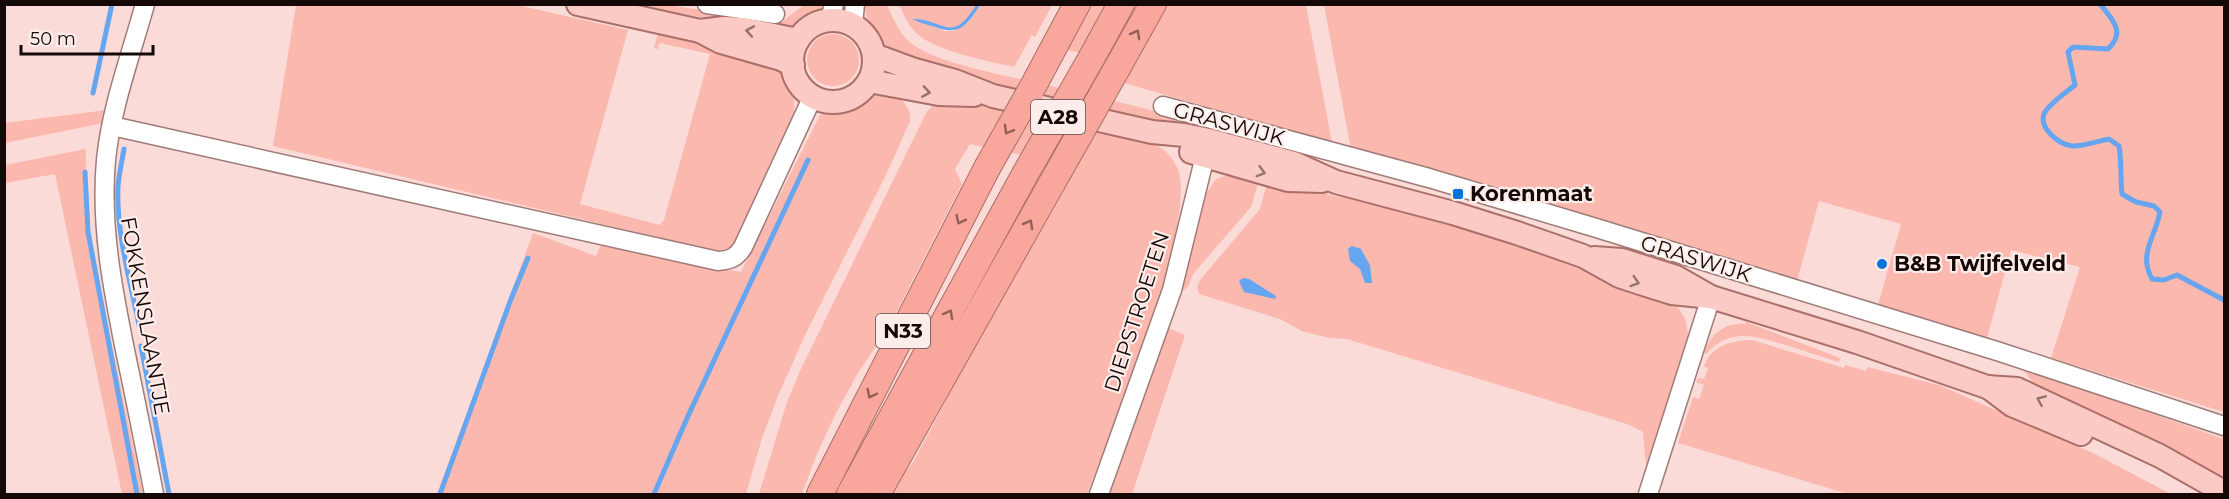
<svg xmlns="http://www.w3.org/2000/svg" width="2229" height="499" font-family="Montserrat,sans-serif">
	<style>
		.green { fill: #fbb8af; fill-rule: evenodd }
		.water { fill: #66a5f0 }
		.lines { fill: none; stroke-linecap: round; stroke-linejoin: round }
		.stream { stroke: #66a5f0; stroke-width: 5 }
		.minor-casing { stroke: #9f7b77; stroke-width: 21 }
		.major-casing { stroke: #a96f68; stroke-width: 26 }
		.highway-casing { stroke: #a96f68; stroke-width: 28 }
		.minor { stroke: #fff; stroke-width: 18 }
		.major { stroke: #fbcac4; stroke-width: 22 }
		.highway { stroke: #f9a69c; stroke-width: 26 }
		.highway-bridge-casing { stroke: #a96f68; stroke-width: 28; stroke-linecap: butt }
		.highway-bridge { stroke: #f9a69c; stroke-width: 26 }
		.oneway { stroke: #94736f }
		.oneway2 { stroke: #925f59 }
		.poi-dot { fill: #0175dc; stroke: #fdedea; stroke-width: 2 }
		.labels { text-anchor: middle; stroke-width: 4.5; stroke-linejoin: round; paint-order: stroke }
		.shield { fill: #fdedea; stroke: #5b4d4b; stroke-width: 1.5 }
		.shield-label { font-size: 20px; font-weight: bold; fill: #150907 }
		.street-label { font-size: 21px; fill: #150907; stroke: #fdedea }
		.poi-label { font-size: 21px; font-weight: bold; fill: #150907; stroke: #fdedea; text-anchor: start }
	</style>
	<rect width="100%" height="100%" fill="#fbdbd7"/>
	<!-- green -->
	<g class="green">
		<path d="M296 5H517L628 30 580 204 660 225 664 220 710 54 660 43 658 46 659 49 654 48 658 33 660 32 773 62C794 81 797 98 792 125L733 247 716 251 273 146Z"/>
		<path d="M647 5H666L783 21 804 5H825L822 9 788 30 653 10Z"/>
		<path d="M864 5H887C894 19 900 37 915 46 941 63 997 74 1029 81 1084 94 1139 105 1193 123V126L1187 129 976 81 882 46 868 23Z"/>
		<path d="M899 5H976C954 42 944 23 912 18L944 31H955L969 22 980 5H1052L1035 37 1032 35 1014 67C987 61 935 51 916 33 908 25 904 14 899 5Z"/>
		<path d="M1087 5H1114L1086 54 1063 49Z"/>
		<path d="M1166 5H1306L1332 143 1121 82 1150 28Z"/>
		<path d="M1324 5H2224V412L2051 358 2080 267 2011 250 1987 338 1878 305 1901 224 1819 201 1797 281 1351 150Z"/>
		<circle cx="833" cy="60" r="26"/>
		<path d="M892 93C903 101 911 106 910 121L886 175 805 335 778 396 762 438 746 494H437L533 233 596 256 601 245 741 272 820 115 851 106 872 95Z"/>
		<path d="M960 98 1153 143C1165 150 1175 158 1179 173 1184 194 1178 220 1174 241 1156 328 1119 411 1087 494H888L913 462 945 403 961 357 1074 166 970 144 955 169 962 184 888 328 858 373 836 413 816 456 802 494H759L787 402 801 369 926 113 934 104Z"/>
		<path d="M107 110 104 123 5 143 4 123Z"/>
		<path d="M86 149 85 216 143 494H122L55 174 5 183V165Z"/>
		<path d="M1231 174 1260 177 1251 207 1193 274 1188 287 1184 290 1181 288 1197 226 1202 200 1216 179Z"/>
		<path d="M1268 179 1335 196 1383 204 1487 236 1670 301C1683 311 1687 319 1688 336L1646 466 1643 432 1627 424 1347 339 1329 338 1302 331 1280 319 1199 294 1197 287 1200 280 1260 209ZM1361 249 1370 265 1371 283H1365L1360 269Z"/>
		<path d="M1746 322 1840 358 1839 362C1822 357 1805 351 1789 346 1757 337 1732 326 1706 354L1704 353C1710 334 1726 322 1745 324Z"/>
		<path d="M1168 328 1185 335 1132 494H1110Z"/>
		<path d="M1752 340 1844 368 1845 365 1866 371 1867 367 1939 385 2093 453 2171 494H1848L1678 443 1693 397 1699 399 1704 385 1696 382 1698 378 1704 379 1708 368 1704 366C1711 346 1732 340 1752 340Z"/>
		<path d="M2021 367 2224 439V484L2042 394Z"/>
	</g>
	<!-- water -->
	<g class="water">
		<path d="M976 5H980C967 25 960 36 935 27 927 25 919 22 912 19 943 18 951 46 976 5Z"/>
		<path d="M1352 246 1361 249 1370 265 1372 283H1365L1360 269 1350 261 1348 249Z"/>
		<path d="M1243 278 1249 279 1276 296 1275 299 1244 292 1239 281Z"/>
	</g>
	<g class="lines">
		<!-- stream -->
		<g class="stream">
			<path d="M2100 4C2113 20 2126 32 2108 49L2073 47 2068 52 2075 85C2068 91 2047 105 2044 114 2039 128 2058 144 2072 146 2082 147 2098 141 2109 139L2119 146C2122 163 2120 177 2122 194L2136 202 2154 206 2160 212C2155 238 2138 254 2152 279L2164 280 2177 275 2224 300"/>
			<path d="M93 93 112 4"/>
			<path d="M124 149C122 161 119 174 118 186 116 232 130 280 139 325"/>
			<path d="M85 172 88 232 137 494"/>
			<path d="M141 346 169 494"/>
			<path d="M440 494 511 299 528 258"/>
			<path d="M654 494 688 416 808 160"/>
		</g>
		<!-- minor casing -->
		<g class="minor-casing">
			<g id="minor">
				<path d="M145 4C131 55 111 108 106 160 100 226 113 291 126 355 136 402 145 448 154 494"/>
				<path d="M707 4 775 14"/>
				<path d="M830 20 834 4"/>
				<path d="M853 25 855 4"/>
				<path d="M1163 106 1429 178 1593 227 2000 352 2224 426"/>
				<path d="M112 126 718 261C730 260 736 258 743 247L813 96"/>
				<path d="M1099 494 1172 290 1208 144"/>
				<path d="M1648 494 1711 297"/>
			</g>
		</g>
		<!-- major casing -->
		<g class="major-casing">
			<g id="major">
				<path d="M578 4 700 31 721 42 781 59 793 65"/>
				<circle cx="833" cy="61" r="41"/>
				<path d="M700 31 724 28 743 29 798 40"/>
				<path d="M874 55 912 69 955 81 993 96 1152 132 1184 135 1209 140 1294 163 1336 182 1453 213 1517 233 1583 256 1619 276 1640 283 1672 293 1711 297"/>
				<path d="M869 81 939 94 974 95"/>
				<path d="M1191 152 1288 180 1322 181"/>
				<path d="M1594 258 1622 260 1676 277 1711 297 1857 342 1987 387 2017 389 2160 456 2224 492"/>
				<path d="M1988 387 2012 405 2081 434"/>
			</g>
		</g>
		<!-- highway casing -->
		<g class="highway-casing">
			<g id="highway">
				<path d="M1092 57 1121 4"/>
				<path d="M1120 63 1153 4"/>
				<path d="M1030 92 1077 4"/>
				<path d="M820 494 987 168"/>
				<path d="M850 494 1024 176"/>
				<path d="M877 494 1052 183"/>
			</g>
		</g>
		<!-- minor -->
		<use href="#minor" class="minor"/>
		<!-- major -->
		<use href="#major" class="major"/>
		<!-- highway -->
		<use href="#highway" class="highway"/>
		<!-- highway-bridge casing -->
		<g class="highway-bridge-casing">
			<g id="highway-bridge">
				<path d="M987 168 1030 92"/>
				<path d="M1024 176 1092 57"/>
				<path d="M1052 183 1120 63"/>
			</g>
		</g>
		<!-- highway-bridge -->
		<use href="#highway-bridge" class="highway-bridge"/>
	</g>
	<!-- one-way arrows -->
	<defs><path id="oneway-chevron" d="M-2-3.5L2.5 0L-2 3.5" fill="none" stroke-width="1.6" stroke-linecap="round" stroke-linejoin="round" transform="scale(1.5)"/></defs>
	<g class="oneway">
		<use href="#oneway-chevron" transform="translate(750 31) rotate(-170)"/>
		<use href="#oneway-chevron" transform="translate(926 92) rotate(9)"/>
		<use href="#oneway-chevron" transform="translate(1261 172) rotate(16)"/>
		<use href="#oneway-chevron" transform="translate(1635 282) rotate(18)"/>
		<use href="#oneway-chevron" transform="translate(2041 400) rotate(-157)"/>
	</g>
	<g class="oneway2">
		<use href="#oneway-chevron" transform="translate(1136 34) rotate(-61)"/>
		<use href="#oneway-chevron" transform="translate(1008 130) rotate(120)"/>
		<use href="#oneway-chevron" transform="translate(960 220) rotate(117)"/>
		<use href="#oneway-chevron" transform="translate(1029 224) rotate(-61)"/>
		<use href="#oneway-chevron" transform="translate(949 314) rotate(-61)"/>
		<use href="#oneway-chevron" transform="translate(871 394) rotate(117)"/>
	</g>
	<!-- markers -->
	<g class="poi-dot">
		<rect x="1452" y="188" width="12" height="12" rx="3"/>
		<circle cx="1882" cy="264" r="6"/>
	</g>
	<g class="labels">
		<!-- shield labels -->
		<g class="shield">
			<rect x="1031" y="100" width="54" height="34" rx="4.5"/>
			<rect x="876" y="314" width="54" height="34" rx="4.5"/>
		</g>
		<g class="shield-label">
			<text x="1058" y="124">A28</text>
			<text x="903" y="338">N33</text>
		</g>
		<!-- street labels -->
		<g class="street-label">
			<text transform="translate(1229 124) rotate(15)" y="7">GRASWIJK</text>
			<text transform="translate(1696 259) rotate(17)" y="7">GRASWIJK</text>
			<text transform="translate(1137 312) rotate(-72)" y="7">DIEPSTROETEN</text>
			<text transform="translate(145 316) rotate(80)" y="7">FOKKENSLAANTJE</text>
		</g>
		<!-- poi labels -->
		<g class="poi-label">
			<text x="1470" y="201">Korenmaat</text>
			<text x="1894" y="271">B&amp;B Twijfelveld</text>
		</g>
	</g>
	<!-- border -->
	<rect width="2229" height="499" fill="none" stroke="#150907" stroke-width="12"/>
	<!-- scale -->
	<path d="M21 45v9h132v-9" fill="none" stroke="#150907" stroke-width="3"/>
	<text x="30" y="45" font-size="18" fill="#150907" stroke="#fdedea" stroke-width="4.5" paint-order="stroke">50 m</text>
</svg>
